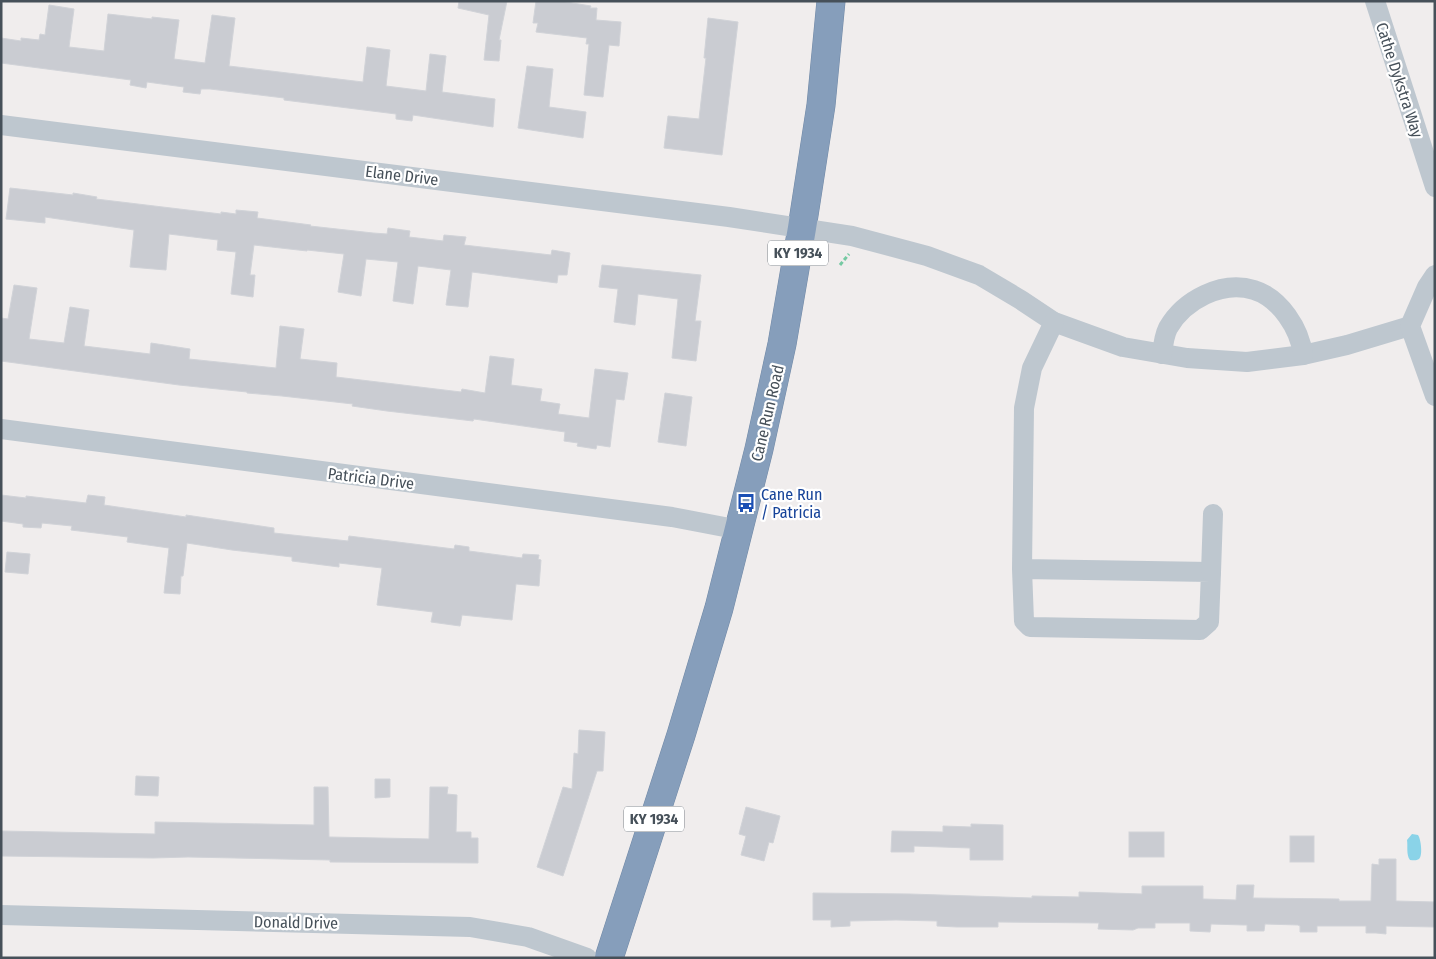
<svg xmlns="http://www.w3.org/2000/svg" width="1436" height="959" font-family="'Fira Sans Condensed',sans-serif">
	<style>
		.water { fill: #8ad3e8 }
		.building { fill: #caccd2; stroke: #d1d3d8 }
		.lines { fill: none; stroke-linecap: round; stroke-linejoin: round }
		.highway-casing { stroke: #7189a6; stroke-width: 29 }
		.path { stroke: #75c9a2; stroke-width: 3; stroke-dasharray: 4 2.5; stroke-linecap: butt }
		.minor { stroke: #bec7cf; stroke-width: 20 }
		.highway { stroke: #869ebb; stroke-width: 28 }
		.labels { text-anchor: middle; stroke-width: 4.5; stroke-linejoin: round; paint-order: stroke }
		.shield { fill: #fff; stroke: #7e848b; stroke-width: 1 }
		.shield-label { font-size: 15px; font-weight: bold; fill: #465059 }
		.street-label { font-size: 16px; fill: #465059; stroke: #fff }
		.transit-label { font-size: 16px; fill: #164399; stroke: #fff; text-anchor: start }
	</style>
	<rect width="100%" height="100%" fill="#f0eded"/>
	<!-- water -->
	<path class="water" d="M1412 834 1418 835C1421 839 1423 856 1419 859 1416 861 1413 860 1410 860 1406 855 1408 846 1407 840Z"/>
	<!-- building -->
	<g class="building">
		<path d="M459 1H507L499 40H501L499 61 484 60 489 15 458 8Z"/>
		<path d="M536 1H560L591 6 590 8H597L596 20 621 22 619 46 609 45 603 97 584 95 589 44H586L587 38 536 32 538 23H533Z"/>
		<path d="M49 5 74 9 69 47 104 51 108 14 152 19V17L179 20 174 59 205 63 212 15 235 18 229 66 363 82 367 47 390 50 386 86 426 91 430 54 446 56 442 92 495 99 493 127 413 115 412 121 396 119V114L284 100V98L210 89H201L200 94 183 92 184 87 147 82 146 88 130 85 131 80 1 63V38L21 41V38L39 40 40 34 45 35Z"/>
		<path d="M708 18 738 22 722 155 664 148 668 116 699 119 706 58H704Z"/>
		<path d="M527 66 553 69 549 107 586 112 583 138 518 128Z"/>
		<path d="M10 188 73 195V193L97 197 96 199 221 214V212L236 214V210L258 212 257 218 311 225 310 226 373 233 387 234 388 228 410 231 409 237 443 241 444 235 466 237 464 245 551 255 552 250 570 253 567 275H558L557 283 472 272 468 307 446 305 451 270 418 266 413 304 393 301 398 262 366 259 361 296 338 292 344 254 307 250V251L254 245 250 275H255L253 297 231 294 236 252 217 250 218 240 169 234 166 270 130 267 134 230 45 217V223L6 219Z"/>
		<path d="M602 265 701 275 695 321H701L696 361 672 358 678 299 638 294 635 325 614 322 618 289 599 287Z"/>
		<path d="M14 285 37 288 29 339 64 343 70 307 89 310 84 346 150 354 151 343 190 349 189 359 276 368 280 326 304 329 300 359 337 363 336 377 461 392 462 389 485 393 490 356 514 359 511 385 542 389 540 401 560 404 558 414 589 418 595 369 628 373 624 400 616 399 610 447 597 445 596 449 577 446 578 443 564 441 565 432 474 419 473 421 387 411 352 406 353 404 282 396 247 393V392L179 385 1 361V318L8 319Z"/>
		<path d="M665 393 692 397 686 446 658 442Z"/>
		<path d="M1 495 26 498V496L86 503 88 495 105 497 104 505 186 517V515L274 528V533L348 541 349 536 454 549 455 545 469 547V551L522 558 523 554 539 555 538 559 541 560 539 586 516 584 512 620 462 615 460 626 431 622 433 612 377 605 382 568 339 563V567L292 561V557L232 550 187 543 183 576H181L180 594 164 593 169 548 127 542 128 537 71 530 72 526 42 523 41 528 23 527V524L1 521Z"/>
		<path d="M7 552 30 554 28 574 5 572Z"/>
		<path d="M579 730 605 732 603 771H597L563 876 537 867 563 787 572 789 574 753 578 754Z"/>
		<path d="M136 776 159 777 158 796 135 795Z"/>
		<path d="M375 779H390V797L375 798Z"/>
		<path d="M314 787H328L329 837 429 839 430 787H448L447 794 457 795 456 832H471V838H478V863L330 862V860L188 857 153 858 1 856V831L155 834V822L314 825Z"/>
		<path d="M746 807 780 816 773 843 769 842 764 861 741 855 746 836 739 834Z"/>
		<path d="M971 824 1003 825V860H970V848L914 846V852H891L892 831 943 832V826L971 827Z"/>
		<rect x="1129" y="832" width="35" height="25"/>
		<rect x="1290" y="836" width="24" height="26"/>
		<path d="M1379 859H1396V901L1435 902V927L1386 926V934L1376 933H1366V926H1317V932H1300V926L1298 925 1265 924 1264 931H1247V925H1244L1211 924 1210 932 1190 931V923H1155V928H1138L1133 930 1098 929 1099 923 998 922V927H957L937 926V921L896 920 850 921V926L831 927V920H813V893L910 894 1032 898V896L1079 897V892L1142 894V886H1203V899L1236 900 1237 885H1254L1253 898 1339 899V901H1371L1372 864 1379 865Z"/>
	</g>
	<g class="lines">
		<!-- highway casing -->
		<g class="highway-casing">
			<path id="highway" d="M609 958 681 735 719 608 759 449 782 344 802 228 821 105 831 1"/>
		</g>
		<!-- path -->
		<path class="path" d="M840 265 849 254"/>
		<!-- minor -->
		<g class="minor">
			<path d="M1375 1 1435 187"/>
			<path d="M1 125 729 217 852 236 927 256 979 275 1021 300 1054 322 1123 347 1187 358 1247 362 1303 355 1347 345 1410 326"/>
			<path d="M1435 275 1427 287 1410 326 1435 396"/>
			<path d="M1162 354C1163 345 1164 336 1168 328 1184 300 1222 280 1254 290 1280 298 1300 329 1303 355"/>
			<path d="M1 429 672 517 740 530"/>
			<path d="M1022 569 1211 572 1209 622 1200 630 1030 627 1024 621 1022 569 1024 408 1032 368 1054 322"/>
			<path d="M1211 572 1213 514"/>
			<path d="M1 915 470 927 528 937 587 958"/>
		</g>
		<!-- highway -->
		<use href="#highway" class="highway"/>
	</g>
	<!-- icons -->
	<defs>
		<g id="bus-bare" transform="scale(1.5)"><path d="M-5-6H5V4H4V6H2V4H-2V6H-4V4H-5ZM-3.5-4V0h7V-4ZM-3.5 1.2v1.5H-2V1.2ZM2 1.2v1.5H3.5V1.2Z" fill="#1a4fb4" stroke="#fff" stroke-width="2.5" paint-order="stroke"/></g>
	</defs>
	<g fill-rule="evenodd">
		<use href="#bus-bare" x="746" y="503"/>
	</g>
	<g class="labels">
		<!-- shield labels -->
		<g class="shield">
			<rect x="768" y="240.5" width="60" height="25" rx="4"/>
			<rect x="624" y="806.5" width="60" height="25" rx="4"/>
		</g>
		<g class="shield-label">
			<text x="798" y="258">KY 1934</text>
			<text x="654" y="824">KY 1934</text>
		</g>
		<!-- street labels -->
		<g class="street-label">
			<text transform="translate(1400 80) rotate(72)" y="6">Cathe Dykstra Way</text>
			<text transform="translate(402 175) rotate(7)" y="6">Elane Drive</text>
			<text transform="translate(767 413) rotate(-77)" y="6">Cane Run Road</text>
			<text transform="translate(371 478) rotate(7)" y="6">Patricia Drive</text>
			<text transform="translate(296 922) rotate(1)" y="6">Donald Drive</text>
		</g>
		<!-- transit labels -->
		<g class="transit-label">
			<text x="761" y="500">Cane Run<tspan x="761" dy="18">/ Patricia</tspan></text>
		</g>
	</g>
	<!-- border -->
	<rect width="1436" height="959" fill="none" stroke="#465059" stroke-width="5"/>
</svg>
